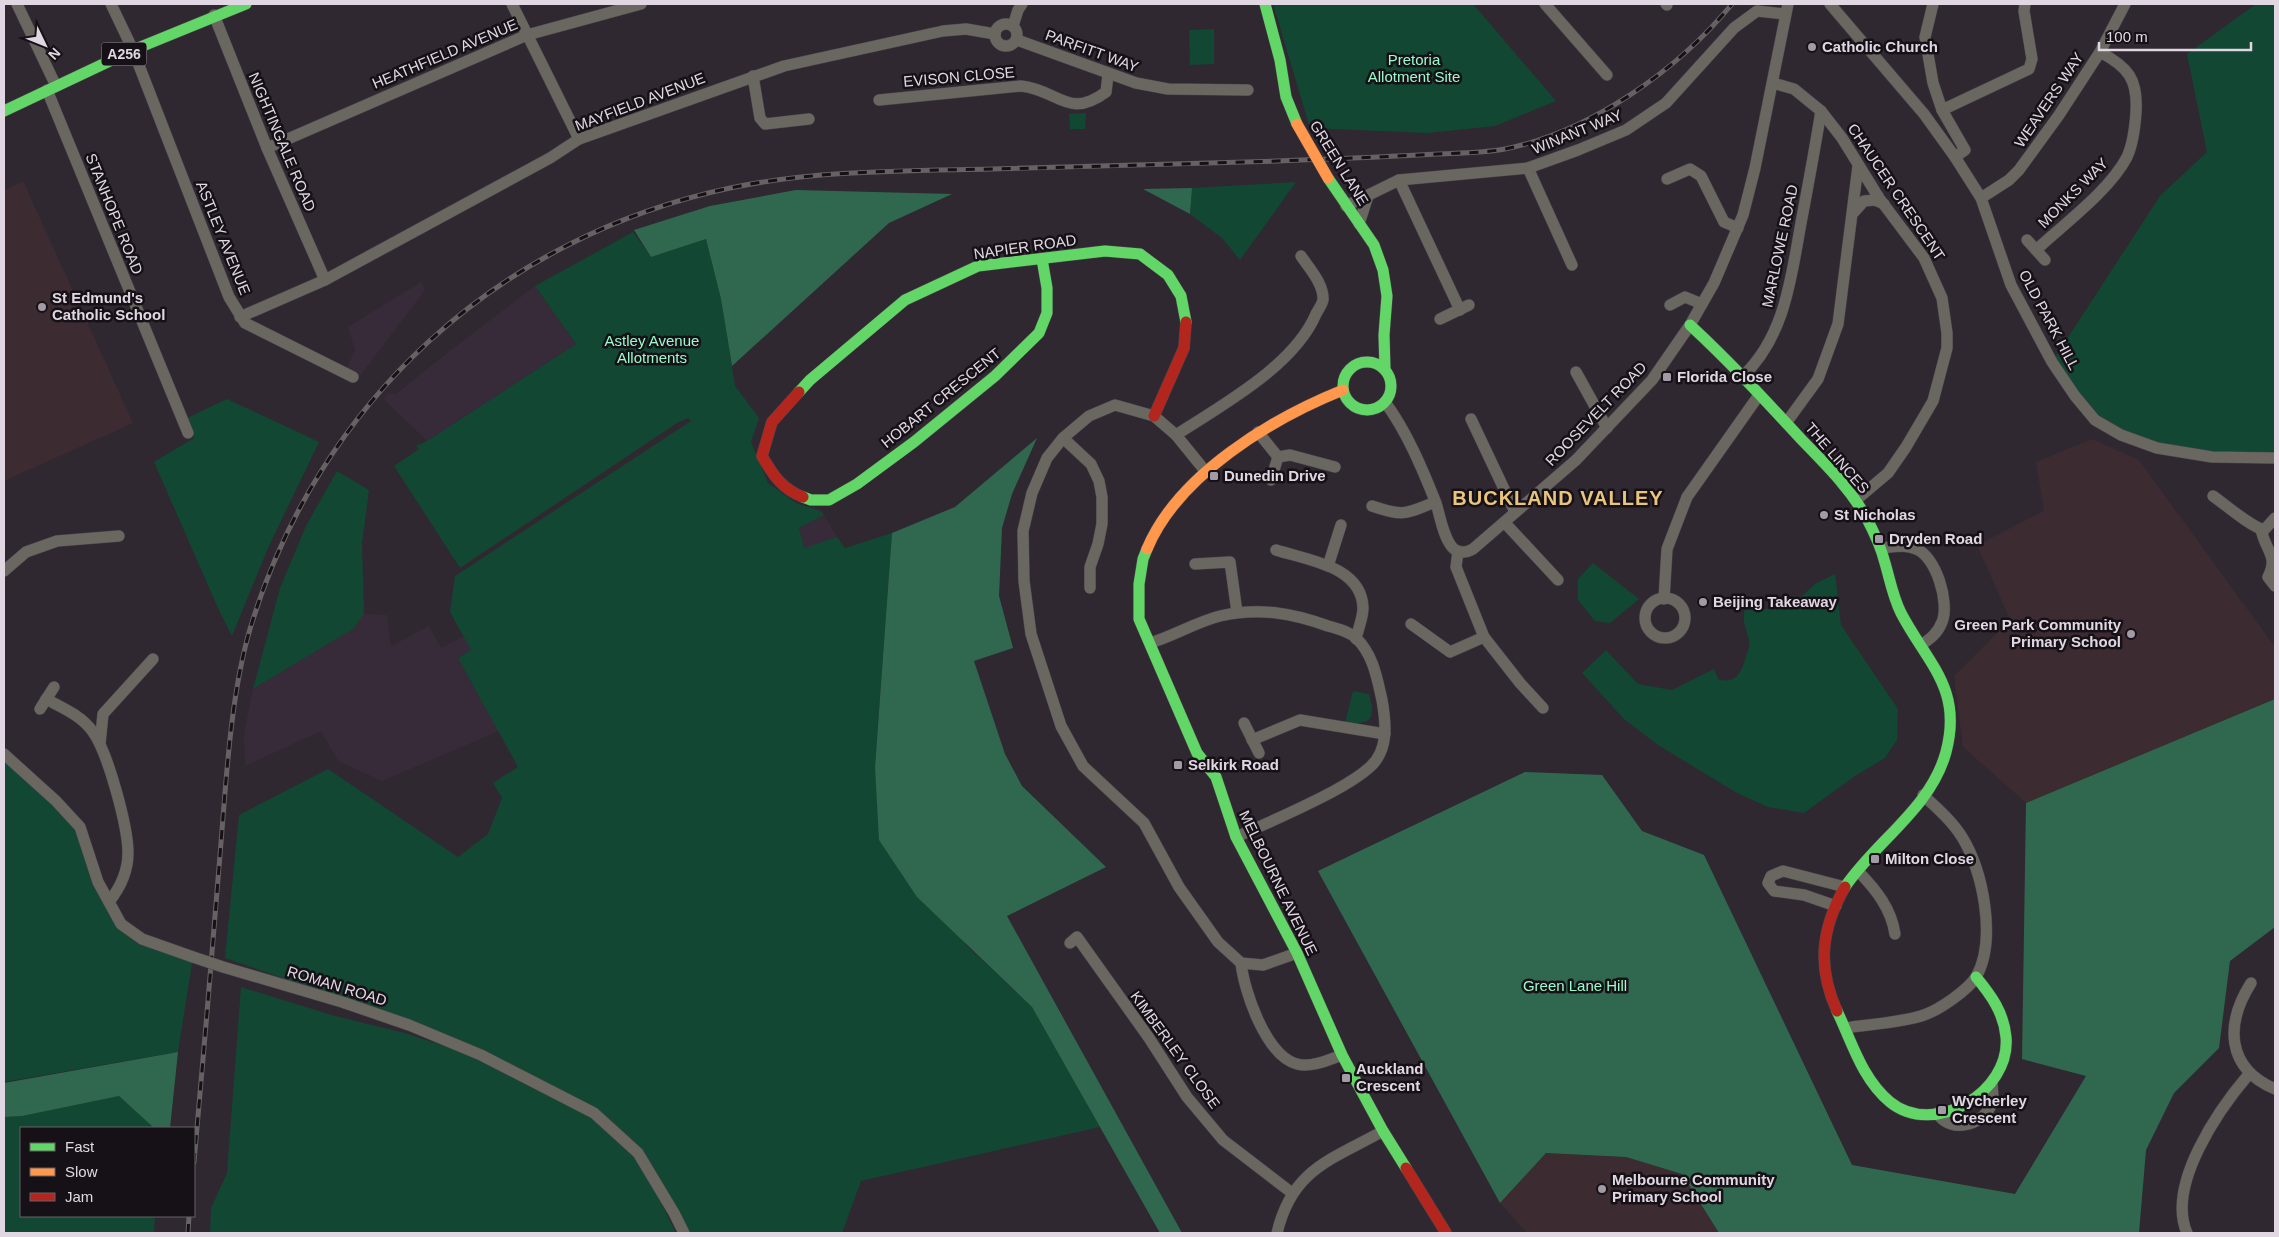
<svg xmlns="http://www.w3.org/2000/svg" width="2279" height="1237" font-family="Arial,sans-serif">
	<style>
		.industrial { fill: #372b39 }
		.education { fill: #3c2b31 }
		.green { fill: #124733 }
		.forest { fill: #30684f }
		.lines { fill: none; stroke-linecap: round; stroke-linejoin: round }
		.street-casing { stroke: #4a454c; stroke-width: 12 }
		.fast-casing { stroke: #4a454c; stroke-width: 12 }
		.slow-casing { stroke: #4a454c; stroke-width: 12 }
		.jam-casing { stroke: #4a454c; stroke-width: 12 }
		.street { stroke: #6a6761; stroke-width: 11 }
		.fast { stroke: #63d668; stroke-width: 11 }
		.slow { stroke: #ff974d; stroke-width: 11 }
		.jam { stroke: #b3261e; stroke-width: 11 }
		.rail-casing { stroke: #666163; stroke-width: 5 }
		.rail { stroke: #161017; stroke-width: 3; stroke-dasharray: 9; stroke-linecap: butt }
		.street-bridge-casing { stroke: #4a454c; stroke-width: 12; stroke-linecap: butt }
		.slow-bridge-casing { stroke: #4a454c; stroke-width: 12; stroke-linecap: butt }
		.street-bridge { stroke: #6a6761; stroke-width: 11 }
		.slow-bridge { stroke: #ff974d; stroke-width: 11 }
		.poi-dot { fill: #a29aa4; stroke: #161017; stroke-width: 2 }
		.labels { text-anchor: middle; stroke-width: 5; stroke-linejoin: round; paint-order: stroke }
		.shield { fill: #161017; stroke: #a39ba5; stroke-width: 1 }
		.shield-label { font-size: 14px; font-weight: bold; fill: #e0d7e2 }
		.poi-label { font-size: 15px; font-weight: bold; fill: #e0d7e2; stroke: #161017; text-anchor: start }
		.street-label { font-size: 15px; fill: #e0d7e2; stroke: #161017 }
		.park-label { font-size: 15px; fill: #9afacb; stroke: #161017 }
		.district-label { font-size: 20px; font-weight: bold; letter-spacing: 1px; fill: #e9c47c; stroke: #161017 }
	</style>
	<rect width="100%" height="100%" fill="#2f2830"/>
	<!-- industrial -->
	<g class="industrial">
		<path d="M421 282 425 290 359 377 346 370 355 350 348 327Z"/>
		<path d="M535 286 576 344 427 441 384 399 388 393 396 394 400 391 442 357Z"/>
		<path d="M824 515 837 537 804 549 799 528Z"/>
		<path d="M364 614 387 615 391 646 429 626 441 648 464 636 471 650 458 658 499 731 382 781 338 761 321 731 245 766 244 734 253 689 353 629Z"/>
	</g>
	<!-- education -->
	<g class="education">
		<path d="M23 181 133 423 4 481V190Z"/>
		<path d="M2092 439 2139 460 2275 647V699L2026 803 1963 747 1954 676 2010 620 1977 545 2044 511 2036 462Z"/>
		<path d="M1546 1153 1626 1157 1682 1174 1719 1233H1527L1500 1203Z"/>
	</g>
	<!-- green -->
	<g class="green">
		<path d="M1273 4H1473L1556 101 1495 126 1428 133 1310 128Z"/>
		<path d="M2256 4H2275V458L2157 448 2095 420 2052 362 2160 196 2207 152 2187 54Z"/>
		<path d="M1214 29V64L1190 65 1189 30Z"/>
		<path d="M1086 113 1085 129H1070L1069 114Z"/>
		<path d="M1296 182 1240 260 1223 239 1190 214 1192 188Z"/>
		<path d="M633 232 651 257 706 239 721 299 735 386 759 418 751 442 768 483 796 503 821 511 824 515 799 528 804 548 837 537 845 548 892 533 875 767 966 945 1032 1007 1100 1127 861 1181 842 1233H689L638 1147 593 1109 407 1021 225 958 239 815 328 769 458 857 488 834 502 798 493 783 518 767 458 658 471 650 450 612 455 576 691 421 688 418 677 423 460 568 394 466 419 449 416 446 427 441 576 344 535 286Z"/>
		<path d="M227 399 319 442 268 548 232 636 218 608 154 462 194 438 185 419Z"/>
		<path d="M337 471 369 490 362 544 364 614 353 629 253 689 280 588 306 526Z"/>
		<path d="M1593 563 1639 599 1610 623 1595 621 1578 600V579Z"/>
		<path d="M1835 574 1841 625 1898 709 1897 740 1885 758 1855 776 1804 813 1768 807 1737 793 1658 745 1624 719 1582 673 1606 650 1638 684 1672 690 1714 669 1718 679C1736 685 1742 672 1746 656 1748 651 1750 646 1749 641 1747 629 1741 621 1745 610L1789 608 1815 584Z"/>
		<path d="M1353 691 1369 694C1376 721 1371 724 1345 723Z"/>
		<path d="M4 754 80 827 118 928 138 944 193 957 178 1052 4 1082Z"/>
		<path d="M241 987 335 1016 405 1033 483 1059 594 1113 641 1162 676 1233H210L211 1208 227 1173Z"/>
		<path d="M119 1096 154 1128H21V1216H155L154 1233H4V1117L20 1116Z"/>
	</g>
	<!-- forest -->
	<g class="forest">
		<path d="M1192 188 1190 214 1143 189Z"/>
		<path d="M796 190 952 194 889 223 732 366 721 299 706 239 651 257 634 230 710 206Z"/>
		<path d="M1037 438 1012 494 1002 528 999 596 1013 648 974 661 1005 754 1022 786 1106 867 1007 916 1182 1233H1160L1032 1007 917 897 879 840 875 767 892 533 955 507Z"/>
		<path d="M2275 699V927L2230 961 2219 1048 2174 1093 2146 1150 2139 1233H1719L1682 1174 1626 1157 1546 1153 1500 1203 1318 871 1525 772 1602 775 1642 831 1704 855 1852 1165 2015 1194 2086 1076 2022 1059 2026 803Z"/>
		<path d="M178 1052 170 1128H154L119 1096 22 1116 4 1117V1083Z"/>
	</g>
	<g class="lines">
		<!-- street casing -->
		<g class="street-casing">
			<g id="street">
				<path d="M17 4 56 86"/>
				<path d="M111 4 133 50 229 297 245 323 353 377"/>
				<path d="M512 4 579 139"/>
				<path d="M1545 4 1607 75"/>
				<path d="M1666 4 1667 5"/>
				<path d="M1830 4 1924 114 1955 157 1981 198 2011 285 2052 362 2075 396 2095 420 2121 435 2157 448 2212 457 2275 458"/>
				<path d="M1933 4 1925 37 1933 83 1942 110 1965 150 1955 157"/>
				<path d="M214 15 267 148 325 280"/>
				<circle cx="1006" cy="35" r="11"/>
				<path d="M1013 26 1018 10 1022 4"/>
				<path d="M1017 40 1136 83 1168 89 1248 90"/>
				<path d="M753 76 760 118 765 124 809 119"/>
				<path d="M1773 83 1794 89 1821 111 1842 138 1879 198 1924 258 1942 298 1947 333V348L1933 401 1906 447 1888 473 1856 500"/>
				<path d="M47 90 188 433"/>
				<path d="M879 100 1021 86C1059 90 1068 120 1106 92L1108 75"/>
				<path d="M1942 110 2029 69 2032 59 2024 11 2025 4"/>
				<path d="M267 148 527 35 641 4"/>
				<path d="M1528 168 1572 265"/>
				<path d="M1667 179 1690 169 1701 176 1724 222 1738 228"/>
				<path d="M1399 180 1460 310"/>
				<path d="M1981 198 2009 180 2019 170 2059 115 2100 52 2125 4"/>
				<path d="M1346 206 1399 180 1528 168 1578 150 1626 130 1666 103 1734 28 1757 11 1785 14"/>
				<path d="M1854 212 1864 201 1875 200 1884 204"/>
				<path d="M1359 224 1368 196"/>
				<path d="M2027 240 2045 260"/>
				<path d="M2036 250C2064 224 2110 190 2127 157 2133 144 2135 127 2136 112 2138 79 2128 67 2100 52"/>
				<path d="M1670 305 1685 297 1702 304"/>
				<path d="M240 317 325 280 550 158 579 139 784 66 943 31 966 29 995 34"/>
				<path d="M1440 319 1469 305"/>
				<path d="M1576 372 1607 428"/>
				<path d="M1742 377C1785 337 1791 278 1801 223 1808 186 1815 148 1821 111"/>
				<path d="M1385 402C1407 432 1422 468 1436 503 1440 516 1443 536 1452 547 1458 554 1466 553 1473 549L1576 460 1652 380 1690 325 1714 283 1743 215 1755 168 1788 4"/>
				<path d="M1471 419 1515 512"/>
				<path d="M1786 423 1818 379 1838 324 1858 166"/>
				<path d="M1258 432 1278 457 1290 455 1335 467"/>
				<path d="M1176 435C1222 405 1294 366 1316 314 1318 310 1322 305 1323 300 1324 284 1309 268 1301 256"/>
				<path d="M1063 438 1091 464 1099 481 1102 497V524L1098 544 1090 567V588"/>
				<path d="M1206 472 1176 435 1154 416 1115 405 1089 416 1063 438 1047 458 1032 493 1023 531 1024 581 1031 634 1061 726 1083 766 1144 823 1179 887 1218 942 1241 963 1263 965 1297 953"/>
				<path d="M1271 480 1278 457"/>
				<path d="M2213 496C2227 506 2250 526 2264 530L2275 518"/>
				<path d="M1372 506C1404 517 1405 514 1435 502"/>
				<path d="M1505 523 1558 580"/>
				<path d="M2261 529C2265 551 2279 555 2268 577L2275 586"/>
				<path d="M1881 548C1893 547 1905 544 1916 549 1936 556 1950 603 1942 622 1938 633 1930 639 1921 645"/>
				<path d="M1276 550C1307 560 1362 566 1363 608 1363 618 1358 629 1356 639"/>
				<path d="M1458 551 1456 567 1484 637 1520 683 1543 708"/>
				<path d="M1195 564 1230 562 1237 612"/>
				<path d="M1328 566 1341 525"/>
				<path d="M4 571 26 552 57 541 119 536"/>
				<circle cx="1665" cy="618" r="20"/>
				<path d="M1664 599 1667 549 1687 497 1759 395"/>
				<path d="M1411 624 1450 652 1484 637"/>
				<path d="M1150 643C1174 636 1196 622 1220 616 1259 607 1292 613 1328 626 1338 629 1348 631 1356 638 1373 654 1377 678 1382 700 1386 723 1389 750 1370 767 1359 777 1345 785 1332 792 1300 809 1268 823 1236 837"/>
				<path d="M46 699C63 708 82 716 93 732 108 753 128 827 128 853 128 871 120 888 109 902"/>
				<path d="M40 709 54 687"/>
				<path d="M1244 723 1259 753"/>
				<path d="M1252 740 1300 720 1385 734"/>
				<path d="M100 744 103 714 153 659"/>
				<path d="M4 754 56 801 80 827 98 882 121 924 142 939 193 957"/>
				<path d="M1859 872C1876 890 1891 908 1895 934"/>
				<path d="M1836 906 1804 895 1774 891 1768 883 1771 876 1783 871 1845 887"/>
				<path d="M1070 943 1077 937 1149 1038 1187 1097 1223 1140 1292 1193"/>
				<path d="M1241 963C1244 991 1266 1056 1297 1064 1311 1068 1328 1060 1342 1055"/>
				<path d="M223 967 342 1002 409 1025 481 1055 594 1113 638 1153 674 1213 684 1233"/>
				<path d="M2251 983C2225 1024 2226 1068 2275 1089"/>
				<path d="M1845 1028C1869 1024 1901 1023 1924 1015 1939 1010 1968 990 1976 977 1997 940 1983 871 1962 837 1952 821 1937 808 1923 795"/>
				<path d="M1937 1113C1951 1135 1984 1125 1992 1103 1994 1097 1992 1089 1992 1083"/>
				<path d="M1277 1233C1292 1169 1331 1160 1383 1131"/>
				<path d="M2187 1233C2166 1185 2219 1109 2249 1074"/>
			</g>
		</g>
		<!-- fast casing -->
		<g class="fast-casing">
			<g id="fast">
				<path d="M1265 4 1280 60 1286 97 1297 124"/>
				<path d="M4 111 133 50 246 4"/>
				<path d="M1328 178 1374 245 1383 270 1387 296 1384 335 1385 369"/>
				<path d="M1690 325C1729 361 1765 400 1801 439 1825 464 1849 487 1866 517 1874 532 1881 547 1885 563 1890 580 1893 597 1901 613 1927 663 1963 688 1946 752 1931 808 1876 841 1845 887"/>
				<circle cx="1367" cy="386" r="24"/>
				<path d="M799 392 810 380 905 300 978 266 1105 251 1140 254 1168 275 1181 296 1186 322"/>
				<path d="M803 497 811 500H829L857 484 914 442 995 376 1039 333 1047 313V288L1042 259"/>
				<path d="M1147 549 1143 559 1139 584V619L1197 753 1216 777 1236 837 1297 953 1342 1055 1383 1131 1406 1168"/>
				<path d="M1837 1011C1852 1042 1862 1079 1890 1102 1934 1138 2011 1092 2006 1037 2004 1013 1991 995 1976 977"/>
			</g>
		</g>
		<!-- slow casing -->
		<g class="slow-casing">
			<path id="slow" d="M1147 549C1178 475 1271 419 1343 390"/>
		</g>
		<!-- jam casing -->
		<g class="jam-casing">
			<g id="jam">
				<path d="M799 392 772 422 762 456C773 475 782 489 803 497"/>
				<path d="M1154 416 1184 348 1186 322"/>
				<path d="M1837 1011C1817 967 1821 929 1845 887"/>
				<path d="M1406 1168 1446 1233"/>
			</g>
		</g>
		<!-- street -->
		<use href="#street" class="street"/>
		<!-- fast -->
		<use href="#fast" class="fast"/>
		<!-- slow -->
		<use href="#slow" class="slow"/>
		<!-- jam -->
		<use href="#jam" class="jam"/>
		<!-- rail casing -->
		<g class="rail-casing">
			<g id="rail">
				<path d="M194 1162C203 1060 212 957 220 855 226 784 230 697 250 629 318 402 498 237 730 188 816 170 905 171 992 169 1087 167 1182 164 1277 161 1330 159 1384 157 1437 154 1459 153 1483 153 1505 149 1590 132 1678 70 1732 4"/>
				<path d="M188 1233 189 1216"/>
			</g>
		</g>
		<!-- rail -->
		<use href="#rail" class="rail"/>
		<!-- street-bridge casing -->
		<g class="street-bridge-casing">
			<path id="street-bridge" d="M193 957 223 967"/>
		</g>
		<!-- slow-bridge casing -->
		<g class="slow-bridge-casing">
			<path id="slow-bridge" d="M1297 124 1328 178"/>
		</g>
		<!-- street-bridge -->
		<use href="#street-bridge" class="street-bridge"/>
		<!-- slow-bridge -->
		<use href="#slow-bridge" class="slow-bridge"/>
	</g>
	<!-- markers -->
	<g class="poi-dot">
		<circle cx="1812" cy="47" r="5"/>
		<circle cx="42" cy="307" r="5"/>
		<rect x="1662" y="372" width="10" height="10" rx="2.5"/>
		<rect x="1209" y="471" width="10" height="10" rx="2.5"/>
		<circle cx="1824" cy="515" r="5"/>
		<rect x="1874" y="534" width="10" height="10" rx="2.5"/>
		<circle cx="1703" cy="602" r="5"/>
		<circle cx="2131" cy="634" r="5"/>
		<rect x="1173" y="760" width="10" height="10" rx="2.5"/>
		<rect x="1870" y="854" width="10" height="10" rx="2.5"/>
		<rect x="1341" y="1073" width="10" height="10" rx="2.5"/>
		<rect x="1937" y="1105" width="10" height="10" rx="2.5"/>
		<circle cx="1602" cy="1189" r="5"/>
	</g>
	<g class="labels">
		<!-- shield labels -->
		<rect class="shield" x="101.5" y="42.5" width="45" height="23" rx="4"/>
		<g class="shield-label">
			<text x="124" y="59">A256</text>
		</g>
		<!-- poi labels -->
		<g class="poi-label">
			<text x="1822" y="52">Catholic Church</text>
			<text x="52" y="303">St Edmund's<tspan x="52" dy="17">Catholic School</tspan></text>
			<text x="1677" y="382">Florida Close</text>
			<text x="1224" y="481">Dunedin Drive</text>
			<text x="1834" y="520">St Nicholas</text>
			<text x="1889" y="544">Dryden Road</text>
			<text x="1713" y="607">Beijing Takeaway</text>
			<text x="2121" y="630" text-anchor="end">Green Park Community<tspan x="2121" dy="17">Primary School</tspan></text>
			<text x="1188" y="770">Selkirk Road</text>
			<text x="1885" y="864">Milton Close</text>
			<text x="1356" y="1074">Auckland<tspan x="1356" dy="17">Crescent</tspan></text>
			<text x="1952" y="1106">Wycherley<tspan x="1952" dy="17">Crescent</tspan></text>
			<text x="1612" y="1185">Melbourne Community<tspan x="1612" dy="17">Primary School</tspan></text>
		</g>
		<!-- street labels -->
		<g class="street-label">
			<text transform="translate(1092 51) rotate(20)" y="5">PARFITT WAY</text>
			<text transform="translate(445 54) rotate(-23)" y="5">HEATHFIELD AVENUE</text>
			<text transform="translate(959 77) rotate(-5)" y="5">EVISON CLOSE</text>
			<text transform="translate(2049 100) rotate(-56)" y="5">WEAVERS WAY</text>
			<text transform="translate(640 102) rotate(-21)" y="5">MAYFIELD AVENUE</text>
			<text transform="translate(1577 132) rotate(-22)" y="5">WINANT WAY</text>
			<text transform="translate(282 142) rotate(67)" y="5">NIGHTINGALE ROAD</text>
			<text transform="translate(1339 163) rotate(58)" y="5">GREEN LANE</text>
			<text transform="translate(1896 192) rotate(56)" y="5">CHAUCER CRESCENT</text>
			<text transform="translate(2073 193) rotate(-45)" y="5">MONKS WAY</text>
			<text transform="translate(114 214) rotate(68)" y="5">STANHOPE ROAD</text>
			<text transform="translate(223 238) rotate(68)" y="5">ASTLEY AVENUE</text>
			<text transform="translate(1780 246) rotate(-78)" y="5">MARLOWE ROAD</text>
			<text transform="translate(1025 247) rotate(-8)" y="5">NAPIER ROAD</text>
			<text transform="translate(2049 320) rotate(62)" y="5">OLD PARK HILL</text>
			<text transform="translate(941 398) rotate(-39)" y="5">HOBART CRESCENT</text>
			<text transform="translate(1596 414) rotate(-46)" y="5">ROOSEVELT ROAD</text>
			<text transform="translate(1837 458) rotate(49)" y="5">THE LINCES</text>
			<text transform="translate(1278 883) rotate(64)" y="5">MELBOURNE AVENUE</text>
			<text transform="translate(337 986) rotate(17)" y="5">ROMAN ROAD</text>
			<text transform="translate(1175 1050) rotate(54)" y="5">KIMBERLEY CLOSE</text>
		</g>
		<!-- park labels -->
		<g class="park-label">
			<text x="1414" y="65">Pretoria<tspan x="1414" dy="17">Allotment Site</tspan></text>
			<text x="652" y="346">Astley Avenue<tspan x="652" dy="17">Allotments</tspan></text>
			<text x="1575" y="991">Green Lane Hill</text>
		</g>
		<!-- district labels -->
		<g class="district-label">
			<text x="1558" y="505">BUCKLAND VALLEY</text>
		</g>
	</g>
	<!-- border -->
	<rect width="2279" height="1237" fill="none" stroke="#e0d7e2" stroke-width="10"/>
	<!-- legend -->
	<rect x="20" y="1127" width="175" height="90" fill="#161017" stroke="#676068"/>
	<rect x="30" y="1143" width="25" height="8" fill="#63d668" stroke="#676068"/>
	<text x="65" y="1152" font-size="15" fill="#e0d7e2">Fast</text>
	<rect x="30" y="1168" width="25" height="8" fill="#ff974d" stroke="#676068"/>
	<text x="65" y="1177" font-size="15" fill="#e0d7e2">Slow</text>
	<rect x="30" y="1193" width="25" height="8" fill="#b3261e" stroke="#676068"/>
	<text x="65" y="1202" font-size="15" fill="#e0d7e2">Jam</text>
	<!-- north arrow -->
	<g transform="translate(45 45) rotate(133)" stroke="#161017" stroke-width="4" paint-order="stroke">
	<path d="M0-4L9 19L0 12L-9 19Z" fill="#e0d7e2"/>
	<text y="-8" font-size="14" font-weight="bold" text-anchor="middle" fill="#e0d7e2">N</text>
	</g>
	<!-- scale -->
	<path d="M2099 42v8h152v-8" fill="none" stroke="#e0d7e2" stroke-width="2.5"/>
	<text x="2106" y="42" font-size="15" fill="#e0d7e2" stroke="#161017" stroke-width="4" paint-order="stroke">100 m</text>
</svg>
